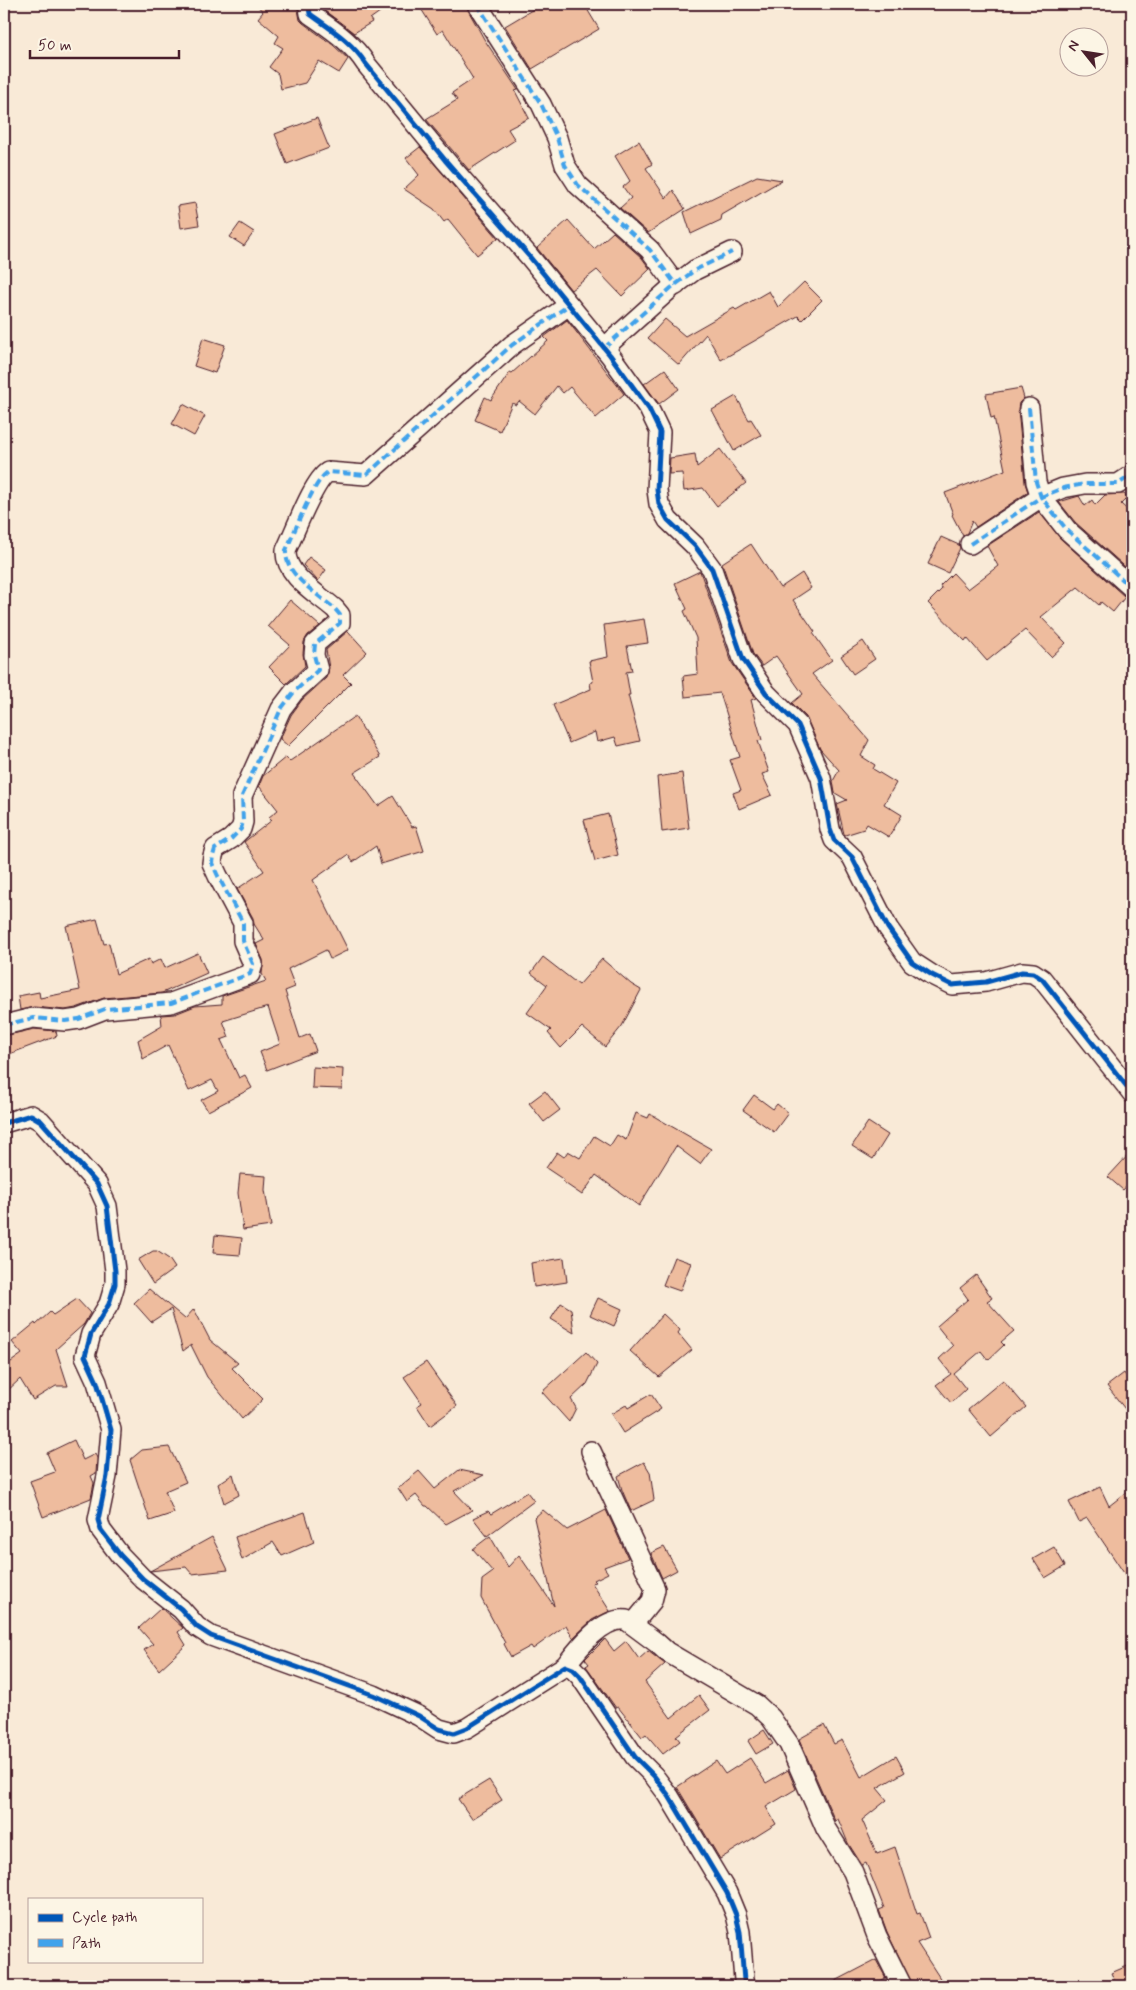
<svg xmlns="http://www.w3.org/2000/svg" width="1136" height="1990" font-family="Mynerve,sans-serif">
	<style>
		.building { fill: #eebc9e; stroke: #4a1f2b }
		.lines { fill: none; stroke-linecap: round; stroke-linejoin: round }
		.street-casing { stroke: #4a1f2b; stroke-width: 22 }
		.street { stroke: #fcf5e5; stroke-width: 19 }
		.quiet { stroke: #40a2eb; stroke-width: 4; stroke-dasharray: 8 4; stroke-linecap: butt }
		.cycleway-casing { stroke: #fcf5e5; stroke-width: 8 }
		.cycleway { stroke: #0057b8; stroke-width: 5 }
	</style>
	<rect width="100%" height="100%" fill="#f9ead7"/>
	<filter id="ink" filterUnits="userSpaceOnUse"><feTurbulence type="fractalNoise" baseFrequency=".02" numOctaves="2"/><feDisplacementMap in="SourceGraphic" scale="10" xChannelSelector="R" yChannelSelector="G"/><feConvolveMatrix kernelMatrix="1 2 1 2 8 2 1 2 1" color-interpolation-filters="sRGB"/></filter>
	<g filter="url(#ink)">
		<!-- building -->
		<g class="building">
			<path d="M256 4H289L298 9 300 20 303 23 333 45 348 59 339 73 319 61 305 83 281 89 278 74 269 67 283 48 275 43 279 36 258 18 263 12Z"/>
			<path d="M321 4H391L370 19 372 22 354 33 321 8Z"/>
			<path d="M418 4H466L468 10 484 39 518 90 515 91 529 118 508 129 515 140 469 170 426 119 457 100 452 93 473 79 443 30 437 34Z"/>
			<path d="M542 4H584L599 29 532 69 505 26Z"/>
			<path d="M317 118 329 148 287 164 275 134Z"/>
			<path d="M639 141 652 164 646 168 666 198 673 190 685 209 648 233 620 208 631 198 623 187 630 181 615 156Z"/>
			<path d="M420 147 498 238 477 255 448 219 444 222 434 209 404 189 419 175 406 158Z"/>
			<path d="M757 176 782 180 722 215 721 220 691 234 684 212Z"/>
			<path d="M195 203 199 225 181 228 178 206Z"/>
			<path d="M568 220 594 249 613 232 642 258 650 269 622 296 597 270 571 290 537 248Z"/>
			<path d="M240 223 254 232 244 246 230 237Z"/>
			<path d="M804 282 822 300 802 320 798 316 721 360 706 334 679 365 648 338 665 319 685 336 734 308 736 310 769 291 778 307Z"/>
			<path d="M567 320 624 394 596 418 570 387 563 393 557 386 535 414 519 401 516 405 512 403 500 431 475 420 485 397 491 400 510 372 512 373 548 341 544 337Z"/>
			<path d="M203 338 225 345 215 373 194 366Z"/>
			<path d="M665 369 679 389 659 404 644 384Z"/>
			<path d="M1021 388 1024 398 1019 403 1018 409 1025 483 1028 492 976 527 972 521 967 533 963 536 952 515 953 514 945 493 1005 470 994 417 991 418 986 394Z"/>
			<path d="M736 396 749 420 751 419 761 435 734 451 712 410Z"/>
			<path d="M183 404 205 416 194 436 172 424Z"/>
			<path d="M720 449 746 483 717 506 703 488 684 491 682 473 669 474 670 458 695 454 697 467Z"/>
			<path d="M1124 494 1128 497 1121 504 1132 514V573L1075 522 1059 502 1079 496 1085 506 1092 500 1095 505 1105 495Z"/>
			<path d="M1039 512 1060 538 1125 597 1113 612 1101 602 1099 605 1078 587 1041 617 1066 643 1051 657 1025 630 987 661 967 638 965 641 928 603 942 589 940 586 953 573 968 589 998 566 987 546Z"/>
			<path d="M941 537 959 545 960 548 948 573 928 564Z"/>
			<path d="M751 544 780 588 802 573 811 588 793 600 815 632 813 633 832 660 812 674 869 740 861 756 875 765 873 769 896 783 884 804 902 815 889 837 867 824 864 829 845 835 844 834 837 804 847 800 835 793 833 781 839 770 820 749 806 717 792 703 803 694 776 656 762 666 753 654 722 563Z"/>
			<path d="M309 557 326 570 318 581 303 565Z"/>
			<path d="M700 571 732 663 756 698 751 700 762 740 758 741 769 772 762 774 772 795 739 809 733 793 741 790 730 760 740 757 720 693 685 697 683 676 698 674 696 638 684 611 687 609 675 583Z"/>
			<path d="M290 600 320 626 308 635 304 642 303 654 305 666 286 684 269 667 290 645 268 626Z"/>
			<path d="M644 619 648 643 627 646 632 671 626 672 630 695H628L640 741 618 746 615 737 597 742 595 732 569 743 553 705 591 689 590 683 593 682 589 661 608 657 604 625Z"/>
			<path d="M348 631 367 652 343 675 351 683 288 746 280 739 291 715 302 700 326 678 329 668 326 650Z"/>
			<path d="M863 641 875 659 853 674 841 656Z"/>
			<path d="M355 716 380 757 354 773 378 806 393 796 412 827 416 826 424 851 381 864 376 846 353 862 348 855 313 880 348 950 330 959 326 950 288 969 295 987 285 991 300 1038 310 1034 316 1051 267 1070 260 1052 280 1044 268 1007 223 1021 229 1037 221 1040 239 1078 245 1075 252 1088 208 1111 201 1100 218 1091 212 1080 189 1091 168 1045 143 1059 138 1040 162 1026 161 1015 175 1014 195 1006 222 1004V996L266 981 262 974 263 960 256 944 264 940 254 924 253 918 237 889 264 871 244 842 272 820 269 817 278 810 259 786 263 776 286 757 290 761Z"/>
			<path d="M682 773 689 828 662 832 657 777Z"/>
			<path d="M608 814 618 855 595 861 584 820Z"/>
			<path d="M97 919 104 944 109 943 116 974 149 959 151 964 161 959 165 968 198 953 207 973 162 993 104 998 76 1008 65 1010 34 1007 20 1010 18 996 39 992 40 998 80 990 66 926Z"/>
			<path d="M543 957 579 985 602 959 631 984 641 990 622 1026 605 1047 582 1027 561 1048 548 1033 551 1030 527 1013 547 985 531 973Z"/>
			<path d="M34 1029 56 1031 57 1036 4 1056V1036Z"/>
			<path d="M313 1067 343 1069 342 1089 312 1088Z"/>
			<path d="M545 1091 560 1110 544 1122 529 1103Z"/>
			<path d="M754 1095 773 1109 777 1104 788 1113 774 1132 743 1110Z"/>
			<path d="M636 1113 648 1118 650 1114 711 1149 700 1164 676 1146 639 1206 596 1175 582 1195 563 1182 564 1180 546 1168 557 1152 564 1157 568 1151 580 1158 594 1136 610 1146 617 1135 626 1140Z"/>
			<path d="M868 1122 888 1135 873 1159 852 1146Z"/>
			<path d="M1132 1151V1180L1123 1190 1108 1177Z"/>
			<path d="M240 1174 266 1176 265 1190 271 1226 243 1230 238 1193Z"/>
			<path d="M215 1235 242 1238 240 1255 213 1253Z"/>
			<path d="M153 1251H157L169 1259 175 1268 153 1284 138 1260Z"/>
			<path d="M674 1257 691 1263 680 1291 663 1285Z"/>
			<path d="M564 1258 567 1282 534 1287 531 1263Z"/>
			<path d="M976 1275 992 1298 987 1301 1014 1331 1001 1342 1004 1345 988 1360 981 1351 954 1374 966 1389 951 1403 936 1385 951 1374 939 1359 953 1346 937 1326 968 1299 960 1288Z"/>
			<path d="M149 1289 185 1319 194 1309 210 1340 238 1363 232 1368 263 1399 242 1419 207 1377 191 1345 183 1351 171 1309 151 1322 134 1303Z"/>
			<path d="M598 1298 622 1309 614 1326 590 1315Z"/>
			<path d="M77 1299 90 1313 84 1324 56 1349 68 1386H56L33 1400 20 1379 4 1394V1367L22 1354 12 1342 35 1323 36 1325 50 1312 53 1315Z"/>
			<path d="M561 1303 571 1309 574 1333 551 1319Z"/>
			<path d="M663 1314 680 1330 678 1333 692 1350 659 1377 630 1351Z"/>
			<path d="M586 1352 597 1364 587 1384 571 1399 576 1408 569 1422 542 1392Z"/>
			<path d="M426 1362 457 1406 430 1426 417 1406 422 1403 404 1377Z"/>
			<path d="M1124 1373 1132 1384V1418L1107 1386Z"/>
			<path d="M1003 1380 1026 1407 991 1437 968 1409Z"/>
			<path d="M651 1394 661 1409 623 1433 611 1414 626 1405 628 1408Z"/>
			<path d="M74 1440 83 1460 95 1454 97 1458 96 1473 91 1476 94 1483 91 1498 43 1517 30 1481 55 1472 47 1453Z"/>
			<path d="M169 1447 186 1482 165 1491 174 1513 150 1521 130 1460 142 1450Z"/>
			<path d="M644 1462 650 1472 654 1500 631 1511 622 1490 618 1476Z"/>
			<path d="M459 1470 484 1475 454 1491 472 1510 446 1524 427 1506H425L416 1495 407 1502 398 1488 419 1471 435 1489Z"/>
			<path d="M233 1474 239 1495 224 1503 218 1484Z"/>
			<path d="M1100 1487 1109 1506 1132 1488V1585L1087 1518 1079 1522 1069 1502Z"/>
			<path d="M527 1492 534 1501 487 1536 473 1518 488 1511 491 1514Z"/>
			<path d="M543 1510 567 1530 606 1510 628 1558 604 1567 608 1573 594 1580 596 1582 592 1583 610 1611 592 1620 573 1638 566 1625 533 1649 531 1646 511 1657 504 1644 505 1643 481 1598 482 1580 493 1572 473 1549 490 1536 508 1567 519 1555 554 1606 534 1518Z"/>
			<path d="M305 1512 314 1542 282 1556 273 1542 242 1560 235 1537Z"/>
			<path d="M212 1537 228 1570 192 1574 186 1567 150 1571Z"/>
			<path d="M664 1547 677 1570 662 1578 651 1553Z"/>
			<path d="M1054 1547 1065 1566 1045 1578 1033 1559Z"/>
			<path d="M161 1608 183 1628 178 1632 186 1645 159 1670 144 1650 153 1644 139 1628Z"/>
			<path d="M605 1639 614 1651 626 1641 639 1659 648 1651 665 1664 645 1682 671 1718 699 1695 710 1710 676 1736 680 1741 663 1754 646 1734 642 1737 618 1707 616 1708 586 1666 589 1664 585 1659Z"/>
			<path d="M824 1725 834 1744 842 1740 861 1777 896 1756 905 1772 877 1788 887 1800 862 1820 877 1854 895 1847 917 1914 920 1913 929 1938 917 1943 945 1986H913L887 1932 879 1910 884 1908 866 1863 862 1865 848 1843 838 1819 835 1821 799 1739Z"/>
			<path d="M764 1730 773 1744 756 1754 748 1741Z"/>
			<path d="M750 1758 766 1783 788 1770 796 1789 766 1807 776 1824 720 1859 677 1787 716 1761 725 1774Z"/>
			<path d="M489 1780 502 1800 472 1819 458 1799Z"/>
			<path d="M876 1960 886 1978 870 1986H826Z"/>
			<path d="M1132 1964V1986H1117L1111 1973Z"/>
		</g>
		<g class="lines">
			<!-- street casing -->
			<g class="street-casing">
				<g id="street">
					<path d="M310 4 309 7 310 14C331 29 352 42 366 64L445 160 529 256 610 355 649 409 660 432 657 490 659 504 668 520 695 546 712 569 743 659 766 693 798 725 821 778 830 829 834 840 852 857 888 928 912 962 932 975 952 985 986 982 1022 972 1033 973 1042 979 1132 1093"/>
					<path d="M477 4 541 104 557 138 565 165 578 185 650 250 676 285"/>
					<path d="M604 348 671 288 695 270 732 252"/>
					<path d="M1029 408 1036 482 1041 497 1067 530 1132 588"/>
					<path d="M970 544 1041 497 1063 488 1085 484H1118L1132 475"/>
					<path d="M4 1025 33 1018 65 1021 79 1019 105 1009 171 1003 250 974 253 964 243 941V923L218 876 212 863 213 856 215 849 231 839 241 829 243 822 242 796 281 709 294 692 318 670 314 655 315 644 340 623V615L335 609C318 594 284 575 286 550 295 532 313 481 328 472L366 475 512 345 569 305"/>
					<path d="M4 1123 31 1115 41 1121 97 1184 107 1206 115 1271V1284L109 1304 91 1334 85 1356 97 1382 111 1430 107 1476 98 1520 101 1530 120 1555 143 1579 181 1609 197 1627 211 1636 374 1695 419 1716 439 1729 454 1733 467 1728 565 1666 573 1669 580 1676 635 1757 654 1776 669 1796 727 1893 736 1915 740 1932 744 1980 746 1986"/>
					<path d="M591 1451 655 1589 652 1601 633 1624"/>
					<path d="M565 1666C578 1649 602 1617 626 1620L657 1643 667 1652 757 1705 771 1718 789 1744 826 1829 853 1872 877 1936 902 1986"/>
				</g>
			</g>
			<!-- street -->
			<use href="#street" class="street"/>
			<!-- quiet -->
			<g class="quiet">
				<path d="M477 4 541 104 557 138 565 165 578 185 650 250 676 285"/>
				<path d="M604 348 671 288 695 270 732 252"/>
				<path d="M1029 408 1036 482 1041 497 1067 530 1132 588"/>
				<path d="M970 544 1041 497 1063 488 1085 484H1118L1132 475"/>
				<path d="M4 1025 33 1018 65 1021 79 1019 105 1009 171 1003 250 974 253 964 243 941V923L218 876 212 863 213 856 215 849 231 839 241 829 243 822 242 796 281 709 294 692 318 670 314 655 315 644 340 623V615L335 609C318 594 284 575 286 550 295 532 313 481 328 472L366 475 512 345 569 305"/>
			</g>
			<!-- cycleway casing -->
			<g class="cycleway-casing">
				<g id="cycleway">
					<path d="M310 4 309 7 310 14C331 29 352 42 366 64L445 160 529 256 610 355 649 409 660 432 657 490 659 504 668 520 695 546 712 569 743 659 766 693 798 725 821 778 830 829 834 840 852 857 888 928 912 962 932 975 952 985 986 982 1022 972 1033 973 1042 979 1132 1093"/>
					<path d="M4 1123 31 1115 41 1121 97 1184 107 1206 115 1271V1284L109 1304 91 1334 85 1356 97 1382 111 1430 107 1476 98 1520 101 1530 120 1555 143 1579 181 1609 197 1627 211 1636 374 1695 419 1716 439 1729 454 1733 467 1728 565 1666 573 1669 580 1676 635 1757 654 1776 669 1796 727 1893 736 1915 740 1932 744 1980 746 1986"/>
				</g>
			</g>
			<!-- cycleway -->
			<use href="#cycleway" class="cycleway"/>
		</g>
	</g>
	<!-- margin -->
	<rect width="1136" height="1990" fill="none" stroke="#fcf5e5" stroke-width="20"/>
	<rect x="10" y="10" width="1116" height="1970" fill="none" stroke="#4a1f2b" stroke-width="2" filter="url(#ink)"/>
	<!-- legend -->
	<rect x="28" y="1898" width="175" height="65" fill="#fcf5e5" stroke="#b59f9b"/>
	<rect x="38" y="1914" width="25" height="8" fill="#0057b8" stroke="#b59f9b"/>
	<text x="72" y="1922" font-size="15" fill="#4a1f2b">Cycle path</text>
	<rect x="38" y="1939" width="25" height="8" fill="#40a2eb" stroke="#b59f9b"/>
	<text x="72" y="1948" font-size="15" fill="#4a1f2b">Path</text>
	<!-- north arrow -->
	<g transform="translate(1084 52) rotate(300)"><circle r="24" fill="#fcf5e5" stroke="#b59f9b"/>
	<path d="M0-4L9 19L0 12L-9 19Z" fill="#4a1f2b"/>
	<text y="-8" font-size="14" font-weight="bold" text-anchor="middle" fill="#4a1f2b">N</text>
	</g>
	<!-- scale -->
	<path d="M30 50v8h149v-8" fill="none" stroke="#4a1f2b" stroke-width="2.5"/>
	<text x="38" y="50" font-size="15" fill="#4a1f2b" stroke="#fcf5e5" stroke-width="4" paint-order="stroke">50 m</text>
</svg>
